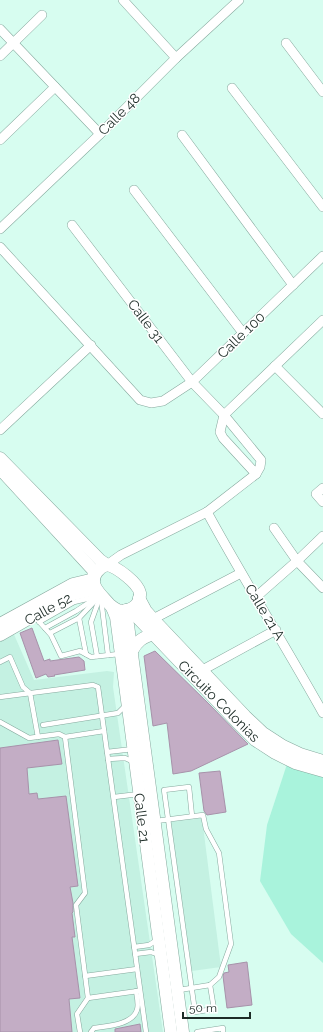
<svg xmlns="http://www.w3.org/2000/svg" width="323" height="1032" font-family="Raleway,sans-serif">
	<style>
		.built { fill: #c4f1e2 }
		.green { fill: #a9f3dc }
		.building { fill: #c3adc5; stroke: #a792aa }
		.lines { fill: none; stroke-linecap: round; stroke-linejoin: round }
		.lane-casing { stroke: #86a99e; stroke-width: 5.5 }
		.street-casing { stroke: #86a99e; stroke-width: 10 }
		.secondary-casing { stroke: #86a99e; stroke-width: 13 }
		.lane { stroke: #fff; stroke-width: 4.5 }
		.street { stroke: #fff; stroke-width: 9 }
		.secondary { stroke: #fff; stroke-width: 12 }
		.labels { text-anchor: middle; stroke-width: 3; stroke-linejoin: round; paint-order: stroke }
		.street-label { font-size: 14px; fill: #1d2c27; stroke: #fff }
	</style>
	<rect width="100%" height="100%" fill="#d7fdf0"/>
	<!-- built -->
	<g class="built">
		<path d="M12 630 34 680 107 671 114 672 113 687 163 1032H0V636Z"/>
		<path d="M202 818 221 967 192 971 171 822Z"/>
	</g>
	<!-- green -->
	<path class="green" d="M287 764 323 776V963L291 934 260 881 267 825Z"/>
	<!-- building -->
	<g class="building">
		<path d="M32 628 44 661 50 659V661L79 657 84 661 85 670 54 675 55 676 48 677 46 674 36 678 20 633Z"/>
		<path d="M155 651 209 704 248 744 191 771 173 774 167 723 153 726 144 656Z"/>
		<path d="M58 740 62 764 27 768 29 794 37 793 38 799 66 796 78 886 70 887 73 903V912L72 913 75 937H72L80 998 69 999 72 1032H0V748Z"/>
		<path d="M220 771 226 812 207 815 204 811 199 773Z"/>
		<path d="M247 962 252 1005 227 1008 223 976 224 973 229 972 228 965Z"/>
		<path d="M140 1024 141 1032H115V1029Z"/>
	</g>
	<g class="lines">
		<!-- lane casing -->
		<g class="lane-casing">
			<g id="lane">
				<path d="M101 599 108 655"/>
				<path d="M34 616 51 635 61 656 80 651 91 657 119 654"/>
				<path d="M79 618 95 601"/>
				<path d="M39 622 74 602 99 596"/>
				<path d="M45 628 76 611 96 598"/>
				<path d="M50 633 79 618 86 654"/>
				<path d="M97 656 91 622 100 597"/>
				<path d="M0 662 10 657 23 687 30 693 38 737"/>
				<path d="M0 697 93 685 98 687 146 1032"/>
				<path d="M0 722 29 738 59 734 65 737 104 731"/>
				<path d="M43 725 118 713 126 705"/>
				<path d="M65 737 85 893 76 905 88 998 77 1014 80 1032"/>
				<path d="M107 752 133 749"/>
				<path d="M108 759 125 758 134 762"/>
				<path d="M114 797 139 794"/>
				<path d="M192 816 189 787 164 790 195 1012 214 1009 210 985"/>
				<path d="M156 821 203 815 206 829 219 853 231 944 219 977 210 985 179 990"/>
				<path d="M134 947 149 945 157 940"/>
				<path d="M135 954 151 952 159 955"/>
				<path d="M85 976 137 969"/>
				<path d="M88 998 138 991"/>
				<path d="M91 1032 94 1028C107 1026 132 1025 137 1010 139 1005 137 997 136 991"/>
				<path d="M197 1032 223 1028V1032"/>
			</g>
		</g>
		<!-- street casing -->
		<g class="street-casing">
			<g id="street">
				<path d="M123 0 176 58"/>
				<path d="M0 29 100 134"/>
				<path d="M286 43 323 92"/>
				<path d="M0 56 42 15"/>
				<path d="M232 88 323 207"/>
				<path d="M182 135 293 285"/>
				<path d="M0 140 55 87"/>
				<path d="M134 190 243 333"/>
				<path d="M72 225 192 382 224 415 261 460 260 467 256 474 207 512 121 555 107 565"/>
				<path d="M0 229 100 134 176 58 239 0"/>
				<path d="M0 247 140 400 151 403 163 401 192 382 323 256"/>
				<path d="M275 366 323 414"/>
				<path d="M0 430 91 345"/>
				<path d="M256 474 223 438 220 432 224 415 323 320"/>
				<path d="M323 488 316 494 323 502"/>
				<path d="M207 512C244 580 285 645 323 713"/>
				<path d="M274 528 297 561 323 588"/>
				<path d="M256 597 297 561 323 536"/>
				<path d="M153 619 241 573"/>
				<path d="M197 673 276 630"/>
			</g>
		</g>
		<!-- secondary casing -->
		<g class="secondary-casing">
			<g id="secondary">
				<path d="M0 458 100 560 107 565"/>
				<path d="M1 470 93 570 94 575"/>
				<path d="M139 598 146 611 153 619 245 716 263 733 283 746 300 754 323 761"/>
				<path d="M110 605C113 607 115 609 118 610 129 613 141 605 140 593 138 583 117 567 107 565 102 566 100 568 97 572 87 585 103 596 110 605 113 608 114 613 116 617L171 1032"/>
				<path d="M133 608 137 617 238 723 255 740 275 753 295 763 323 771"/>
				<path d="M126 610 183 1032"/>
				<path d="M0 624 73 584 94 579"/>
				<path d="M0 635 70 595 92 590 98 592"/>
				<path d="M132 651C137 641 143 637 154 634"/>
			</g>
		</g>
		<!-- lane -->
		<use href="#lane" class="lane"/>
		<!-- street -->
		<use href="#street" class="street"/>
		<!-- secondary -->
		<use href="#secondary" class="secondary"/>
	</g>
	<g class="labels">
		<!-- street labels -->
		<g class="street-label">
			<text transform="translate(119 114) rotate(-45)" y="5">Calle 48</text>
			<text transform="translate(146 321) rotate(53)" y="5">Calle 31</text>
			<text transform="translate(241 335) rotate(-44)" y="5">Calle 100</text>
			<text transform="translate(48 609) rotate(-29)" y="5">Calle 52</text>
			<text transform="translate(265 612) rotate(59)" y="5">Calle 21 A</text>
			<text transform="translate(219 701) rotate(45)" y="5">Circuito Colonias</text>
			<text transform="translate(142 818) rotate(83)" y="5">Calle 21</text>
		</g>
	</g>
	<!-- scale -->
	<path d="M183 1012v6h67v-6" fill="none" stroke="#1d2c27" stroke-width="2"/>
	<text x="189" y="1012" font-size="12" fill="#1d2c27" stroke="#ffffff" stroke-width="3" paint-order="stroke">50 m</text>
</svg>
